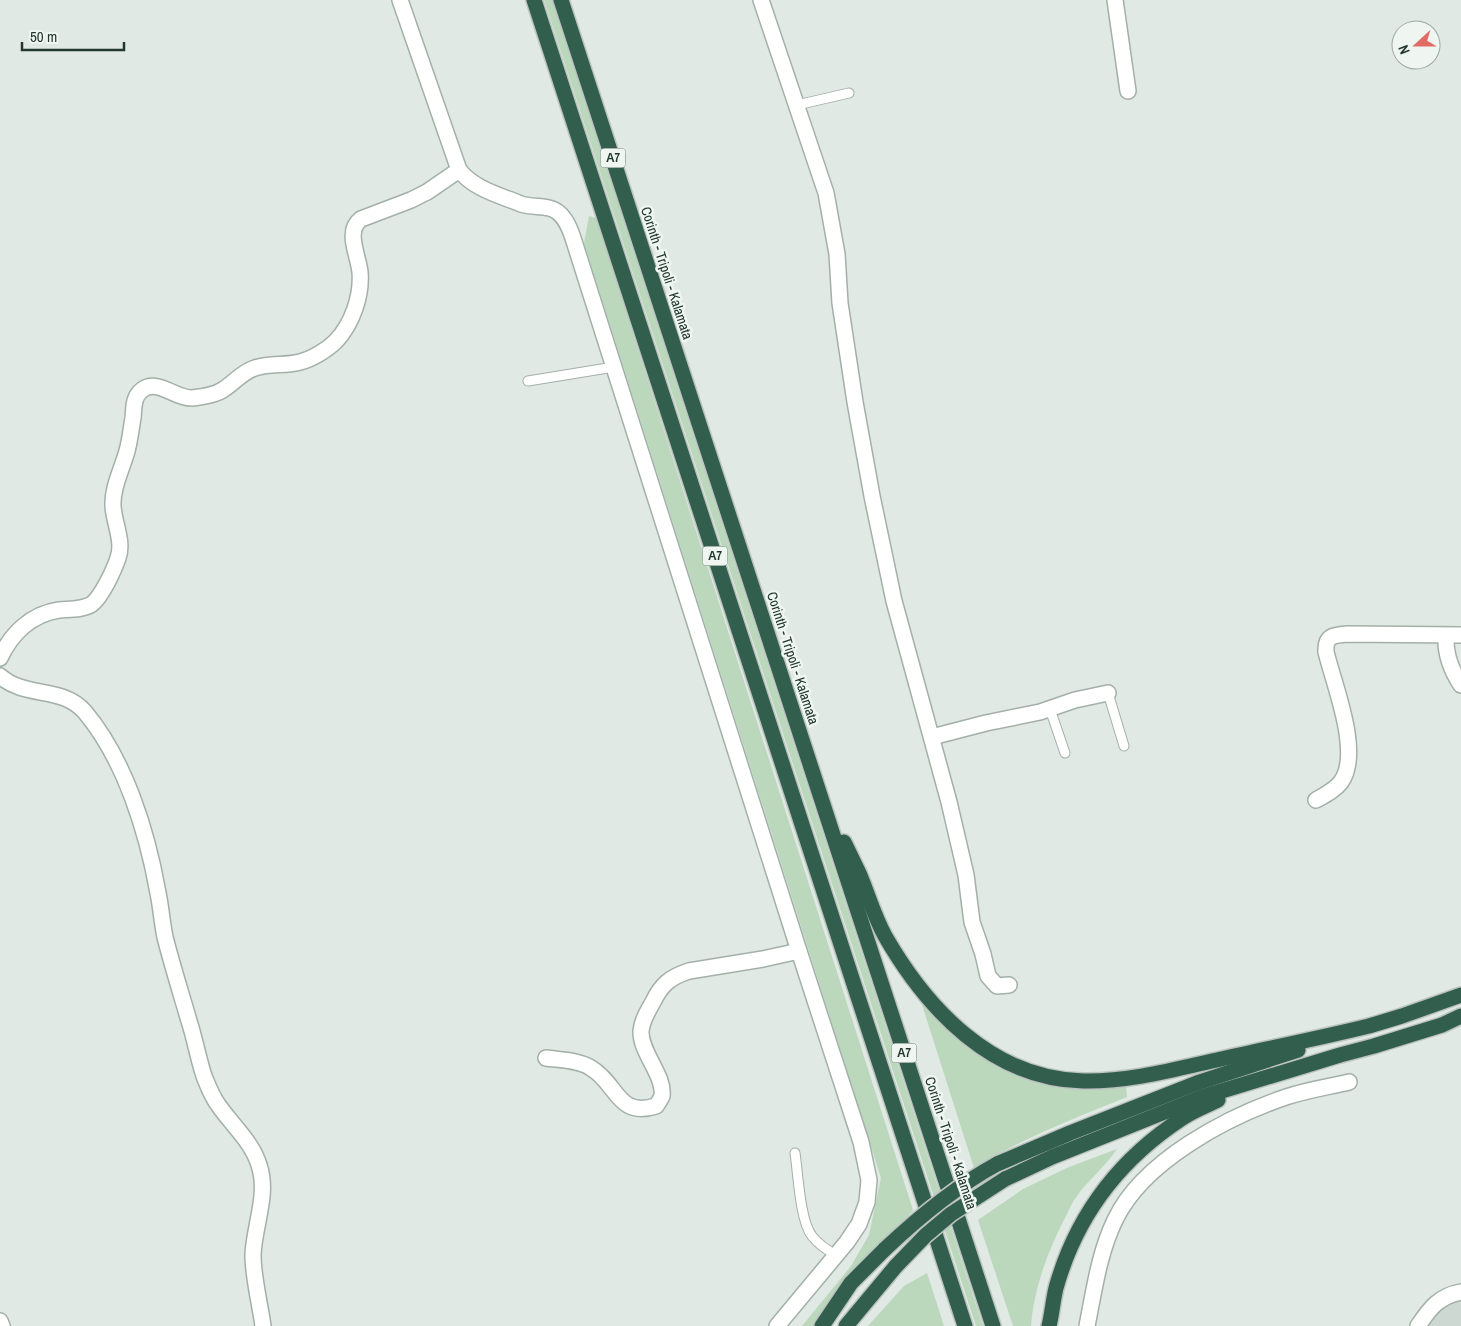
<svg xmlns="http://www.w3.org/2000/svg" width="1461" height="1326" font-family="'Archivo Narrow',sans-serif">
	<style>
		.built { fill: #ced8d2 }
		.green { fill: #bbd8bd }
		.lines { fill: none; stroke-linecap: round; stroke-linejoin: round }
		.lane-casing { stroke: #a3b0a9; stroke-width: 11 }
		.street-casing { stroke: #a3b0a9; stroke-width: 18 }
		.highway-casing { stroke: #bdc3c0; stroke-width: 18 }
		.lane { stroke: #fff; stroke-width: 9 }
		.street { stroke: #fff; stroke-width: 15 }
		.highway { stroke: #325f4d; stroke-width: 15 }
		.highway-bridge-casing { stroke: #bdc3c0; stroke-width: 18; stroke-linecap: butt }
		.highway-bridge { stroke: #325f4d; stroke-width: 15 }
		.labels { text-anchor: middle; stroke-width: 5; stroke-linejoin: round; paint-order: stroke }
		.shield { fill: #eff6f1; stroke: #607068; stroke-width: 1 }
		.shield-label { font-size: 12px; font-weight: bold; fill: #22372d }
		.street-label { font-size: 14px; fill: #22372d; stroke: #eff6f1 }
	</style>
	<rect width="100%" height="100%" fill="#e0e9e3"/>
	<!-- built -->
	<path class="built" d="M1461 1288V1326H1414Z"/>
	<!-- green -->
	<g class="green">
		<path d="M544 0H552L983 1326H976Z"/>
		<path d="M589 216 596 218 913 1210 814 1326H802L851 1266 869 1235 881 1178 584 243Z"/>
		<path d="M917 989 1008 1067 1126 1086 1127 1097C1075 1118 1023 1138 974 1168Z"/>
		<path d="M1117 1149C1105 1167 1089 1179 1077 1196 1072 1202 1069 1210 1066 1216 1048 1250 1034 1288 1031 1326H1013L978 1220 1023 1189 1069 1167Z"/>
		<path d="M927 1273 944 1326H868L904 1286Z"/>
	</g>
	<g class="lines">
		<!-- lane casing -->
		<g class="lane-casing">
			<g id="lane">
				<path d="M797 105 849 93"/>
				<path d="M528 381 614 367"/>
				<path d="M1108 693 1124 746"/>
				<path d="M1050 709 1065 753"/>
				<path d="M795 1153C798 1173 800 1221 812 1236 818 1244 827 1250 836 1255"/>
			</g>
		</g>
		<!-- street casing -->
		<g class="street-casing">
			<g id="street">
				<path d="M400 0 459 170C474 189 499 195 521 204 531 207 540 206 549 208 563 211 569 226 573 238L799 951 861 1142 869 1180 867 1202 859 1224 847 1242 777 1326"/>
				<path d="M761 0 826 193 837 254 840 303 855 402 872 496 894 601 949 802 966 875 972 922 983 954 988 976 997 986 1009 985"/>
				<path d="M1115 0 1128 91"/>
				<path d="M1446 636C1445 654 1451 670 1461 685"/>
				<path d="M0 658C11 634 31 614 59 610 69 609 83 610 92 604 102 596 114 570 118 558 124 542 114 523 113 506 112 488 122 469 127 451 130 440 131 429 133 418 134 408 133 397 142 390 157 378 176 399 192 398 202 397 216 395 224 389 235 382 242 372 255 368 269 363 286 366 300 362 312 359 327 350 336 341 352 324 362 296 360 272 358 254 345 231 361 219L411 200 427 192 459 170"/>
				<path d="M0 676C26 699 61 685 85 712 125 760 147 831 158 893 161 907 162 923 165 937 172 965 181 993 189 1021 195 1039 198 1058 204 1076 208 1086 212 1097 219 1106 233 1126 252 1142 259 1165 269 1194 254 1226 253 1255 253 1277 260 1304 263 1326"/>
				<path d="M932 737 986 723 1040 712 1075 700 1108 693"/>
				<path d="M1316 800C1325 795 1335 790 1341 782 1362 753 1334 685 1326 652 1325 636 1333 635 1347 634L1461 635"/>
				<path d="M546 1058C560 1060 579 1060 591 1068 618 1084 617 1118 656 1106 658 1103 661 1099 662 1096 665 1076 640 1052 641 1031 642 1020 648 1011 653 1002 661 985 670 977 689 971L763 959 799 951"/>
				<path d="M0 1321 2 1326"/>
				<path d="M1087 1326C1094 1291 1099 1253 1115 1220 1143 1161 1227 1117 1286 1097 1307 1090 1328 1087 1349 1082"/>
				<path d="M1418 1326C1430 1308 1439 1296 1461 1292"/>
			</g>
		</g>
		<!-- highway casing -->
		<g class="highway-casing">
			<g id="highway">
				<path d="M534 0 965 1326"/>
				<path d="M561 0 993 1326"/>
				<path d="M844 842C849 852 854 863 859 873 868 894 874 916 885 936 927 1009 992 1079 1083 1081 1130 1082 1176 1069 1221 1059 1270 1048 1320 1038 1369 1026L1402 1016 1461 995"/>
				<path d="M997 1164 1070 1133 1197 1083 1298 1050"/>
				<path d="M1005 1179 1052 1157 1202 1097 1340 1055 1374 1046 1442 1025 1461 1016"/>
				<path d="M822 1326 851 1283 885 1249"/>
				<path d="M846 1326 896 1266"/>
				<path d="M1049 1326C1052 1314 1053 1300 1056 1288 1076 1216 1119 1160 1181 1119 1192 1111 1206 1106 1218 1100"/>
			</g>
		</g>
		<!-- lane -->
		<use href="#lane" class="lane"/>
		<!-- street -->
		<use href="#street" class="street"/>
		<!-- highway -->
		<use href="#highway" class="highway"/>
		<!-- highway-bridge casing -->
		<g class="highway-bridge-casing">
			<g id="highway-bridge">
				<path d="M885 1249C920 1216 955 1187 997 1164"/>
				<path d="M896 1266 926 1235 951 1214 1005 1179"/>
			</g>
		</g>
		<!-- highway-bridge -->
		<use href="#highway-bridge" class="highway-bridge"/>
	</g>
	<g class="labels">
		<!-- shield labels -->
		<g class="shield">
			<rect x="600.5" y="148.5" width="25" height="19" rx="4"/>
			<rect x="702.5" y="546.5" width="25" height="19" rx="4"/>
			<rect x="891.5" y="1043.5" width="25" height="19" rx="4"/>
		</g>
		<g class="shield-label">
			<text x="613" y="162">Α7</text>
			<text x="715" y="560">Α7</text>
			<text x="904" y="1057">Α7</text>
		</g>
		<!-- street labels -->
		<g class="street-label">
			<text transform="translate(667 273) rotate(72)" y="5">Corinth - Tripoli - Kalamata</text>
			<text transform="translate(793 658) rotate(72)" y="5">Corinth - Tripoli - Kalamata</text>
			<text transform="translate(951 1143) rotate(72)" y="5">Corinth - Tripoli - Kalamata</text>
		</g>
	</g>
	<!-- north arrow -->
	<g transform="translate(1416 45) rotate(249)"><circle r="24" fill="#eff6f1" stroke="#9daaa3"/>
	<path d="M0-4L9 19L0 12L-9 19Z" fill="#e16c65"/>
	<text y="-8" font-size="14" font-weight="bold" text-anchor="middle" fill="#22372d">N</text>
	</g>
	<!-- scale -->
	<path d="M22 42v8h102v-8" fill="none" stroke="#22372d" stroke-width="2.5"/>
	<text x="30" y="42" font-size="15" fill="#22372d" stroke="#eff6f1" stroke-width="4" paint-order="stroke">50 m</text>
</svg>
